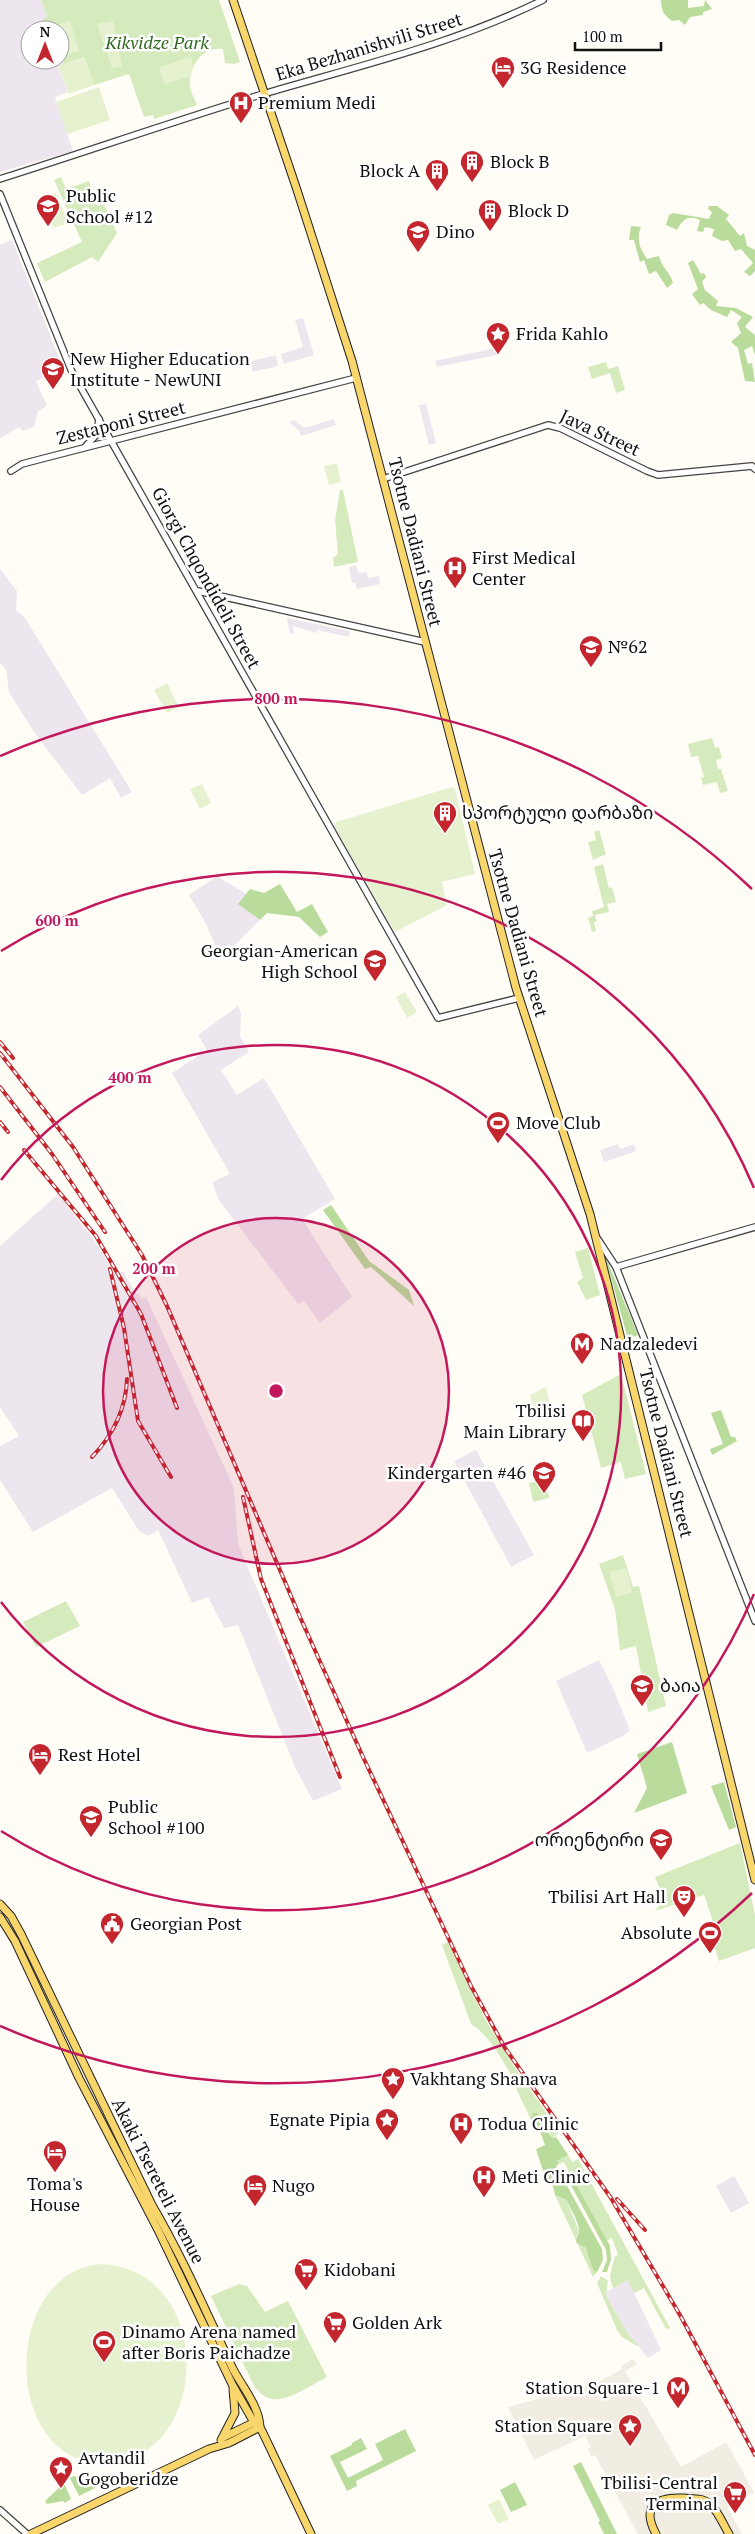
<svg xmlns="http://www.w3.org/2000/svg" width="755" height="2534" font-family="'PT Serif','Noto Sans Georgian',serif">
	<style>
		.industrial { fill: #eee6ef }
		.green { fill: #d5ebbd }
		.forest { fill: #b9dc9c }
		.pitch { fill: #e6f2cf }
		.plaza { fill: #f1ede2 }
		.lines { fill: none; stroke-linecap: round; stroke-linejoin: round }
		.minor-casing { stroke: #444; stroke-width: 8 }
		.major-casing { stroke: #222; stroke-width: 9 }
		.minor { stroke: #fff; stroke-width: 5.5 }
		.major { stroke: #f9d66b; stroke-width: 7 }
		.rail-casing { stroke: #c4262e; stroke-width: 4 }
		.rail { stroke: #fff; stroke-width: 2; stroke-dasharray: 5.5; stroke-linecap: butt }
		.ring { fill: none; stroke: #c2185b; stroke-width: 2.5 }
		.labels { text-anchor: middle; stroke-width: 5; stroke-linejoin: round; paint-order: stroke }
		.park-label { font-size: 18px; font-style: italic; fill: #2f6b1f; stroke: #fff }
		.street-label { font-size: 18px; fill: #111; stroke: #fff }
		.poi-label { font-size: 18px; fill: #111; stroke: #fff; text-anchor: start }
		.centre { fill: #c2185b; stroke: #fff; stroke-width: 2.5 }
		.ring-label { font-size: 15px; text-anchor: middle; font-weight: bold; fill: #c2185b; stroke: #fff; stroke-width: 5; stroke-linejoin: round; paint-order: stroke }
	</style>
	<rect width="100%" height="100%" fill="#fffdf5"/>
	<!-- industrial -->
	<g class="industrial">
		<path d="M0 0H41L47 17 44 19 47 30H30V60H60V53L64 64 58 67 68 92 55 97 73 151 0 172Z"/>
		<path d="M12 240 64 370 36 381 47 406 38 411 34 427 22 431 20 427 0 438V245Z"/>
		<path d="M303 318 314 355 284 364 281 354 303 347 295 320Z"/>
		<path d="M495 348 497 355 437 367 435 361Z"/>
		<path d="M276 355 278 366 252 372V361Z"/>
		<path d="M426 404 436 443 429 445 419 405Z"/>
		<path d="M334 419 336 425 301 436 299 431 289 422 294 420 303 427H308Z"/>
		<path d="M356 565 358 573 367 572 368 578 379 576 380 584 357 589 355 582 352 583 349 567Z"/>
		<path d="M0 569 17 591 16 610 25 618 132 792 121 798 110 778 82 795 34 732 9 692 6 669 0 663Z"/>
		<path d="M287 618 350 631 349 637 317 630 316 633 293 626 294 633 290 634Z"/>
		<path d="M217 876 246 894 239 904 260 920 221 958 205 922 189 895Z"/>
		<path d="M238 1006 241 1013 240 1036 249 1052 221 1070 237 1095 264 1078 335 1199 302 1219 352 1297 320 1323 304 1301 298 1304 219 1200 212 1182 230 1174 172 1073 207 1050 198 1035Z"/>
		<path d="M618 1144 620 1149 634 1144 636 1151 604 1162 600 1150Z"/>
		<path d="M58 1194 94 1240 115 1274 123 1271 136 1294 138 1293 142 1299 146 1297 234 1488 238 1544 342 1789 313 1801 295 1767 238 1625 224 1628 208 1597 192 1603 158 1530 148 1536 139 1531 112 1488 33 1532 0 1480V1446L19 1436 0 1407V1246Z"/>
		<path d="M476 1450 534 1555 511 1567 454 1461Z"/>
		<path d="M599 1660 612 1686 630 1730 623 1736 587 1753 556 1681Z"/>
		<path d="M734 2176 749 2203 731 2213 716 2186Z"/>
		<path d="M628 2280 661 2350 648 2358 629 2335 606 2296V2292Z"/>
	</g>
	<!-- green -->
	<g class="green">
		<path d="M41 0H219L240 62 234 64 225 63 223 49C203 46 189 65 190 86 190 91 195 99 197 105L154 119 153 115 144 117 129 74 94 85 84 57 64 64 60 53V30H47L43 19 47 17Z"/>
		<path d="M61 177 66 189 89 181 98 206 104 204 117 233 98 262 92 257 45 282 37 263 82 242 54 180Z"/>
		<path d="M606 362 608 369 618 366 625 390 616 393 610 373 592 379 588 367Z"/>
		<path d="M340 490H343L358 562 334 567 333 558 338 554 335 520Z"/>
		<path d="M712 738 715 748 719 747 722 758 716 760 718 769H721L728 791 720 793 717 782 703 785 701 778 704 777 698 756 691 757 688 744Z"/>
		<path d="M599 830 606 854 593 860 588 842 596 840 594 832Z"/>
		<path d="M603 864 609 888 612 887 616 902 607 904 609 912 595 915 597 921 594 922 596 931 592 932 588 918 593 916 592 911 604 907 594 867Z"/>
		<path d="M588 1248 600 1295 586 1300 577 1282 583 1278 575 1252Z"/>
		<path d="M621 1374 646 1474 625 1479 621 1462 601 1468 582 1395Z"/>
		<path d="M545 1479 549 1498 533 1502 529 1483Z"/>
		<path d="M623 1555 633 1587 639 1586 666 1706 648 1712 636 1646 620 1650 615 1609 599 1564Z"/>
		<path d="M66 1601 80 1626 36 1647 23 1622Z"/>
		<path d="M740 1843 755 1915V1948L719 1961 710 1933 716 1930 704 1895 655 1911 664 1899 655 1877Z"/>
		<path d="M448 1942 485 2019 517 2071 560 2132 552 2138 546 2124 537 2113 531 2114 530 2118 515 2086 517 2084C503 2063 492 2037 471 2024L442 1945Z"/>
		<path d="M568 2155 572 2162 578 2159 670 2328 666 2329 644 2288 634 2293 628 2280 614 2288 612 2286 610 2275 615 2256 618 2255 612 2238 607 2241 564 2162 559 2164 557 2161Z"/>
		<path d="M555 2195 567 2200C570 2212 576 2221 579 2232L576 2238 588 2251 593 2270 597 2272 593 2277Z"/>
		<path d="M601 2276 608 2281 606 2296 629 2335 638 2345 637 2346 622 2337 617 2330 597 2283Z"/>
		<path d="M239 2284 247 2286 265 2312 288 2301 327 2377C311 2385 285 2404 268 2398 263 2396 259 2391 255 2388L211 2296Z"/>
	</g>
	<!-- forest -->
	<g class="forest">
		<path d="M661 0H688V8L704 6 705 0 712 9 703 12V15L690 17 685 25 679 20 672 21C664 15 661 11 661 0Z"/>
		<path d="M709 206H717L729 215 726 219 740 236 744 233 747 246 755 250V271L750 276 744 272 753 263 741 249 735 251 728 240 722 241 712 236 714 229 705 227 703 232 697 231 700 220C688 215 683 219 677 230L666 225 669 215 673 213 709 219 712 212 708 209Z"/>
		<path d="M631 226 641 227C636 239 640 249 647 259L659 256C662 268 670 272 673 283L667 288 656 271 649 274 644 260 640 262 634 240H629Z"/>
		<path d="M693 260 701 274 704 273 706 277 702 282 705 290 718 301 716 306 736 308 753 317 745 327 755 335V355L752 346 744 350 748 364 752 363 755 382 745 381 738 348 731 342 741 333 737 323 742 317 731 310 727 317 711 310 703 303 700 305 692 294 698 289 688 263Z"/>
		<path d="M280 884 297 912 312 904 328 932 320 937 299 917 267 913 260 920 238 904 250 889 264 893Z"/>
		<path d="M331 1205 369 1261 409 1290 414 1306 371 1267 365 1269 323 1210Z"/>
		<path d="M604 1253 638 1335 628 1339Z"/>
		<path d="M721 1410 731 1437H735L737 1441 712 1455 710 1449 723 1444 711 1413Z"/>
		<path d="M672 1742 687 1793 634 1813 647 1788 637 1754Z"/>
		<path d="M724 1782 736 1827 729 1830 711 1786Z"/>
		<path d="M533 2113H537C544 2121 546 2130 552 2138L556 2137 568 2155 557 2161 559 2164 556 2166 602 2249 603 2260 597 2272 593 2270 586 2248 576 2242C576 2237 579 2235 579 2231 579 2220 570 2210 567 2200L555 2195 552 2182 549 2181 542 2168 536 2149 545 2145 540 2131 530 2118Z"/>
		<path d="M569 2171 610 2246 611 2259 607 2272H602L607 2260 606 2250 565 2174Z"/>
		<path d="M405 2429 416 2451 356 2481 357 2486 347 2491 330 2456 352 2445V2443L361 2438 367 2449 340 2462 348 2478 383 2460 375 2444Z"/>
		<path d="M581 2462 617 2534H604L598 2522 600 2521 573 2466Z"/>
		<path d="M74 2476 93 2480 95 2488 79 2496 70 2478Z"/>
		<path d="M515 2482 527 2505 511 2512 500 2490Z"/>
		<path d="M64 2483 71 2499 65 2503 63 2501 47 2504 45 2501Z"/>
	</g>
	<!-- pitch -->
	<g class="pitch">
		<path d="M70 21 79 51 62 56 60 30H54L53 26Z"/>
		<path d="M113 21 122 66 112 68 97 24Z"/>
		<path d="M84 57 94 85 69 94 58 66Z"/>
		<path d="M191 57 193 65 191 76 165 84 159 67Z"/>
		<path d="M99 87 110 120 67 134 56 102Z"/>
		<path d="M56 193 68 223 54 228 42 199Z"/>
		<path d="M337 463 341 482 329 485 324 466Z"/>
		<path d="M167 683 179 707 167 713 154 690Z"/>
		<path d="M202 784 211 803 200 809 190 789Z"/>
		<path d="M452 787 455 789 475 874 442 882 447 905 395 932 334 826 336 822Z"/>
		<path d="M405 992 417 1012 407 1018 396 997Z"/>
		<path d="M546 1387 551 1409 534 1412 530 1395Z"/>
		<path d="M626 1568 632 1592 616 1597 609 1572Z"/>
		<path d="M101 2264C216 2269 212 2458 107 2463 1 2468 0 2272 101 2264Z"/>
		<path d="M499 2499 509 2519 498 2524 488 2505Z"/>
	</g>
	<!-- plaza -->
	<path class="plaza" d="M633 2359 637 2364 625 2371 681 2467 726 2442 754 2492 727 2507 742 2534H638L595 2455 591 2456 588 2449 591 2447 585 2436 534 2460 508 2407 599 2382 622 2369 621 2366Z"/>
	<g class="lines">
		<!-- minor casing -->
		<g class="minor-casing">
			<g id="minor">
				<path d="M0 179C88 151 175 121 263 94 358 66 454 44 543 0"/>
				<path d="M0 194 72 372 438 1018 519 998"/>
				<path d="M85 447 97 434 99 419"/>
				<path d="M11 471 22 464 41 459 356 378"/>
				<path d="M383 479 548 425 560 428 647 471 658 475 752 466 755 469"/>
				<path d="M198 591 425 642"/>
				<path d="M597 1238 616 1267 755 1621"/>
				<path d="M616 1267 755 1227"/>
				<path d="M0 2510 27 2534"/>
			</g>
		</g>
		<!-- major casing -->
		<g class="major-casing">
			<g id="major">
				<path d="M233 0 297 190 352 361 516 988 590 1214 755 1880"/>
				<path d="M0 1904 11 1916 21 1934 152 2205C183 2258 207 2314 233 2369 243 2388 259 2406 260 2427"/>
				<path d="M0 1917 15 1941 79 2078 159 2232 232 2384 252 2419 262 2431 311 2534"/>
				<path d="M224 2437 257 2421"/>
				<path d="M221 2440 235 2413 233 2389"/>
				<path d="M31 2534 209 2449 229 2443 260 2427"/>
				<path d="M656 2534C641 2506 656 2497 683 2498 692 2499 702 2497 710 2504 718 2511 723 2524 729 2534"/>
			</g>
		</g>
		<!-- minor -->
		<use href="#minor" class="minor"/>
		<!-- major -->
		<use href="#major" class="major"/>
		<!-- rail casing -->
		<g class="rail-casing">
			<g id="rail">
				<path d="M0 1042 13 1058"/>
				<path d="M0 1053 73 1147 142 1255 167 1306 300 1617 363 1757 471 1986 505 2048 611 2198 680 2315 755 2455"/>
				<path d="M0 1087 52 1154 105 1232"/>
				<path d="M0 1122 8 1132"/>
				<path d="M24 1150 96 1236 141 1314 177 1408"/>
				<path d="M110 1269 124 1328 138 1421 171 1477"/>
				<path d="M92 1457C112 1436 126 1409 127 1379"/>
				<path d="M243 1497 261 1579 340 1777"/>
				<path d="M617 2199 645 2230"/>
			</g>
		</g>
		<!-- rail -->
		<use href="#rail" class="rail"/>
	</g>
	<!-- distance rings -->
	<circle cx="276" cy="1391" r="173" fill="#c2185b" fill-opacity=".12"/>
	<g class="ring">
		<circle cx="276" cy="1391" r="173"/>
		<path d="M1 1180A346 346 0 1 1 1 1602"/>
		<path d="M754 1594A519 519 0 0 1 1 1831M1 951A519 519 0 0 1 754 1188"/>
		<path d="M752 1893A692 692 0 0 1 0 2026M0 756A692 692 0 0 1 752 889"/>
	</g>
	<!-- icons -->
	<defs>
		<g id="hotel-pin" transform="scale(1.25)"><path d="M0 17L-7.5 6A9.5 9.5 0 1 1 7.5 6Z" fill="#c4262e" stroke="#fff"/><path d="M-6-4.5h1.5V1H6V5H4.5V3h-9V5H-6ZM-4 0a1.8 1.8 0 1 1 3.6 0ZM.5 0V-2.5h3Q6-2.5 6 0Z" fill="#fff"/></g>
		<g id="hospital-pin" transform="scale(1.25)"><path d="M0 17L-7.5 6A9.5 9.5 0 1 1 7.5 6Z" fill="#c4262e" stroke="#fff"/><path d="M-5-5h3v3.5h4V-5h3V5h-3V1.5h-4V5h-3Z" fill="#fff"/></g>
		<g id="building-pin" transform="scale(1.25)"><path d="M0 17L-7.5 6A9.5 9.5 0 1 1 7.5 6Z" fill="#c4262e" stroke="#fff"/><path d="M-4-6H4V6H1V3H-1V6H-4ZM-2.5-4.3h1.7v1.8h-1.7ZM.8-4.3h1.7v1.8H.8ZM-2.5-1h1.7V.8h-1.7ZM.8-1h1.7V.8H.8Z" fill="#fff"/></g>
		<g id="school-pin" transform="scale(1.25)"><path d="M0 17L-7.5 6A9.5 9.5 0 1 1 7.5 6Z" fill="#c4262e" stroke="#fff"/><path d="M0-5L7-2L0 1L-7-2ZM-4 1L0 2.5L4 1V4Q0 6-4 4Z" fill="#fff"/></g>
		<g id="sight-pin" transform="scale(1.25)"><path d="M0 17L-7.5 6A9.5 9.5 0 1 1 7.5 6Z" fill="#c4262e" stroke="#fff"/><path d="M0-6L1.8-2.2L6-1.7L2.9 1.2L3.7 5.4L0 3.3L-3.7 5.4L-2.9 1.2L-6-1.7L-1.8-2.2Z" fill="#fff"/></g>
		<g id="university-pin" transform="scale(1.25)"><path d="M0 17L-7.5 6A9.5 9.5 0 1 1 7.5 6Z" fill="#c4262e" stroke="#fff"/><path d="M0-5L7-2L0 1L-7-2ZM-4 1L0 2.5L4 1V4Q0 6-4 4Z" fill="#fff"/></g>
		<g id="stadium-pin" transform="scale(1.25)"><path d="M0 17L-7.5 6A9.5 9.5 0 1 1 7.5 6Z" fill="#c4262e" stroke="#fff"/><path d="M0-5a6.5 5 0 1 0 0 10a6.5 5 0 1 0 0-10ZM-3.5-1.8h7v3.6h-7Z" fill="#fff"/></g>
		<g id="metro-pin" transform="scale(1.25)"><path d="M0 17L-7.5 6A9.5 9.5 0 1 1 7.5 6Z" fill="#c4262e" stroke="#fff"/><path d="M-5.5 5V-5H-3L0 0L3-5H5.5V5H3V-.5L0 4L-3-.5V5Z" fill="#fff"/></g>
		<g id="library-pin" transform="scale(1.25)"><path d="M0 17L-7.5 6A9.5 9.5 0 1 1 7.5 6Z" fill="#c4262e" stroke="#fff"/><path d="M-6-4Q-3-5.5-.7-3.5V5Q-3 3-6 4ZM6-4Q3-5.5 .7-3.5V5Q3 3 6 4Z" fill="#fff"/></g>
		<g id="theatre-pin" transform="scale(1.25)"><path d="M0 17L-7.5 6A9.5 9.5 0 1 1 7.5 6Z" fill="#c4262e" stroke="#fff"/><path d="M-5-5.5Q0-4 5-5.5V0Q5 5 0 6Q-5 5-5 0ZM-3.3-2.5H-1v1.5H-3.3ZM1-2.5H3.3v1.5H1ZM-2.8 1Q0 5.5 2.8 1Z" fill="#fff"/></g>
		<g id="civic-pin" transform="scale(1.25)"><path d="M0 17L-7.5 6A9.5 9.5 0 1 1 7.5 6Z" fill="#c4262e" stroke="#fff"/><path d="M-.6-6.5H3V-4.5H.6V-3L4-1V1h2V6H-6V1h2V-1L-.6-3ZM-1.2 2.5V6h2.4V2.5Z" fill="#fff"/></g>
		<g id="supermarket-pin" transform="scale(1.25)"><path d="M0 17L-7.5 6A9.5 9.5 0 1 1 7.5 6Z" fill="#c4262e" stroke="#fff"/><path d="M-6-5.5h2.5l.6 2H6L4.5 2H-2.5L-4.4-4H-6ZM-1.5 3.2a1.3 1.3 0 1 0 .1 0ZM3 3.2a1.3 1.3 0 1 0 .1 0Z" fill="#fff"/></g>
	</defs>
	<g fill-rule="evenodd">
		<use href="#hotel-pin" x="503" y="68"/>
		<use href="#hospital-pin" x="241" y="103"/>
		<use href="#building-pin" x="472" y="162"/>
		<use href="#building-pin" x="437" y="171"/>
		<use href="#school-pin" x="48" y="206"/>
		<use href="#building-pin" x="490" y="211"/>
		<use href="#school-pin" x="418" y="232"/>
		<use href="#sight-pin" x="498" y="334"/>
		<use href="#university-pin" x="53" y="369"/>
		<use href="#hospital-pin" x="455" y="568"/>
		<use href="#school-pin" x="591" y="647"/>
		<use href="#building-pin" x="445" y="813"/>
		<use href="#school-pin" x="375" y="961"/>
		<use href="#stadium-pin" x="498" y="1123"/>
		<use href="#metro-pin" x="582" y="1344"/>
		<use href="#library-pin" x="583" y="1421"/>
		<use href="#school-pin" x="544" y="1473"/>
		<use href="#school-pin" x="642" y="1686"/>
		<use href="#hotel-pin" x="40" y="1755"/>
		<use href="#school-pin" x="91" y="1817"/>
		<use href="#university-pin" x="661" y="1840"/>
		<use href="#theatre-pin" x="684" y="1897"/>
		<use href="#civic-pin" x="112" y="1924"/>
		<use href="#stadium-pin" x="710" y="1933"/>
		<use href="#sight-pin" x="393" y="2079"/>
		<use href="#sight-pin" x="387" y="2120"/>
		<use href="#hospital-pin" x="461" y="2124"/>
		<use href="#hotel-pin" x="55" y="2152"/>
		<use href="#hospital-pin" x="484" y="2177"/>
		<use href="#hotel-pin" x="255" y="2186"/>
		<use href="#supermarket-pin" x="306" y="2270"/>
		<use href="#supermarket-pin" x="335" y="2323"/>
		<use href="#stadium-pin" x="104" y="2342"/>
		<use href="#metro-pin" x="678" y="2388"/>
		<use href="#sight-pin" x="630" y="2426"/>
		<use href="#sight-pin" x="61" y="2468"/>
		<use href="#supermarket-pin" x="735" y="2493"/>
	</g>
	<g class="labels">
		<!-- park labels -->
		<g class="park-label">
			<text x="157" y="49">Kikvidze Park</text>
		</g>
		<!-- street labels -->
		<g class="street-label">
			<text transform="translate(369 47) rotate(-17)" y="6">Eka Bezhanishvili Street</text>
			<text transform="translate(121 423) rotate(-14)" y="6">Zestaponi Street</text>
			<text transform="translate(600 433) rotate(25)" y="6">Java Street</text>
			<text transform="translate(415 542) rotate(76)" y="6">Tsotne Dadiani Street</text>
			<text transform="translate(206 578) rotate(61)" y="6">Giorgi Chqondideli Street</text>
			<text transform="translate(518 933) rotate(74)" y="6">Tsotne Dadiani Street</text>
			<text transform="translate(666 1453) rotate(76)" y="6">Tsotne Dadiani Street</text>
			<text transform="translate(158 2181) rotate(63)" y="6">Akaki Tsereteli Avenue</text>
		</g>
		<!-- poi labels -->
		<g class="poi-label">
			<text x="520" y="74">3G Residence</text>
			<text x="258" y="109">Premium Medi</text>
			<text x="490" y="168">Block B</text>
			<text x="420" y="177" text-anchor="end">Block A</text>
			<text x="66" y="202">Public<tspan x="66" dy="21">School #12</tspan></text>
			<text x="508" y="217">Block D</text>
			<text x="436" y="238">Dino</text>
			<text x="516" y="340">Frida Kahlo</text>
			<text x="70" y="365">New Higher Education<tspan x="70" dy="21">Institute - NewUNI</tspan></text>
			<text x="472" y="564">First Medical<tspan x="472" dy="21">Center</tspan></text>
			<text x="608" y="653">№62</text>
			<text x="462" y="819">სპორტული დარბაზი</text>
			<text x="358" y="957" text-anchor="end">Georgian-American<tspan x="358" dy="21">High School</tspan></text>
			<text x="516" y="1129">Move Club</text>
			<text x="600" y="1350">Nadzaledevi</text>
			<text x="566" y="1417" text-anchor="end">Tbilisi<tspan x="566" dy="21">Main Library</tspan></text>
			<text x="526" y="1479" text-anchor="end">Kindergarten #46</text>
			<text x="660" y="1692">ბაია</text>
			<text x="58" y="1761">Rest Hotel</text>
			<text x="108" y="1813">Public<tspan x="108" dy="21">School #100</tspan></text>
			<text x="644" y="1846" text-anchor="end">ორიენტირი</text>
			<text x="666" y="1903" text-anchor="end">Tbilisi Art Hall</text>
			<text x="130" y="1930">Georgian Post</text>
			<text x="692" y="1939" text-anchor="end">Absolute</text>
			<text x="410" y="2085">Vakhtang Shanava</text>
			<text x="370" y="2126" text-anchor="end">Egnate Pipia</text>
			<text x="478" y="2130">Todua Clinic</text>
			<text x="502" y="2183">Meti Clinic</text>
			<text x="55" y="2190" text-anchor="middle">Toma's<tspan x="55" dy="21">House</tspan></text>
			<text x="272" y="2192">Nugo</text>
			<text x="324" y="2276">Kidobani</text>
			<text x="352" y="2329">Golden Ark</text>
			<text x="122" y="2338">Dinamo Arena named<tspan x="122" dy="21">after Boris Paichadze</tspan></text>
			<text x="660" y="2394" text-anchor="end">Station Square-1</text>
			<text x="612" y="2432" text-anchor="end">Station Square</text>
			<text x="78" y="2464">Avtandil<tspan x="78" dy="21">Gogoberidze</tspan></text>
			<text x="718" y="2489" text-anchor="end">Tbilisi-Central<tspan x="718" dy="21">Terminal</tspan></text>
		</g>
	</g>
	<circle cx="276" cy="1391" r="8" class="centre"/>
	<g class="ring-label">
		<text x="276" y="704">800 m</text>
		<text x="57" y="926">600 m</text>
		<text x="130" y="1083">400 m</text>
		<text x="154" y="1274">200 m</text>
	</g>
	<!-- north arrow -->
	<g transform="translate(45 45)"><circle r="24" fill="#ffffff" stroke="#a0a0a0"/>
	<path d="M0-4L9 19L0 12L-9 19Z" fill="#c4262e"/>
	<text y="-8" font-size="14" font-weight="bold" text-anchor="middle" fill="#111111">N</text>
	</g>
	<!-- scale -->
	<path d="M575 42v8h86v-8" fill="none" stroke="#111111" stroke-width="2.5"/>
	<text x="582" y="42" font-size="15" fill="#111111" stroke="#ffffff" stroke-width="4" paint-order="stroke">100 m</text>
</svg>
